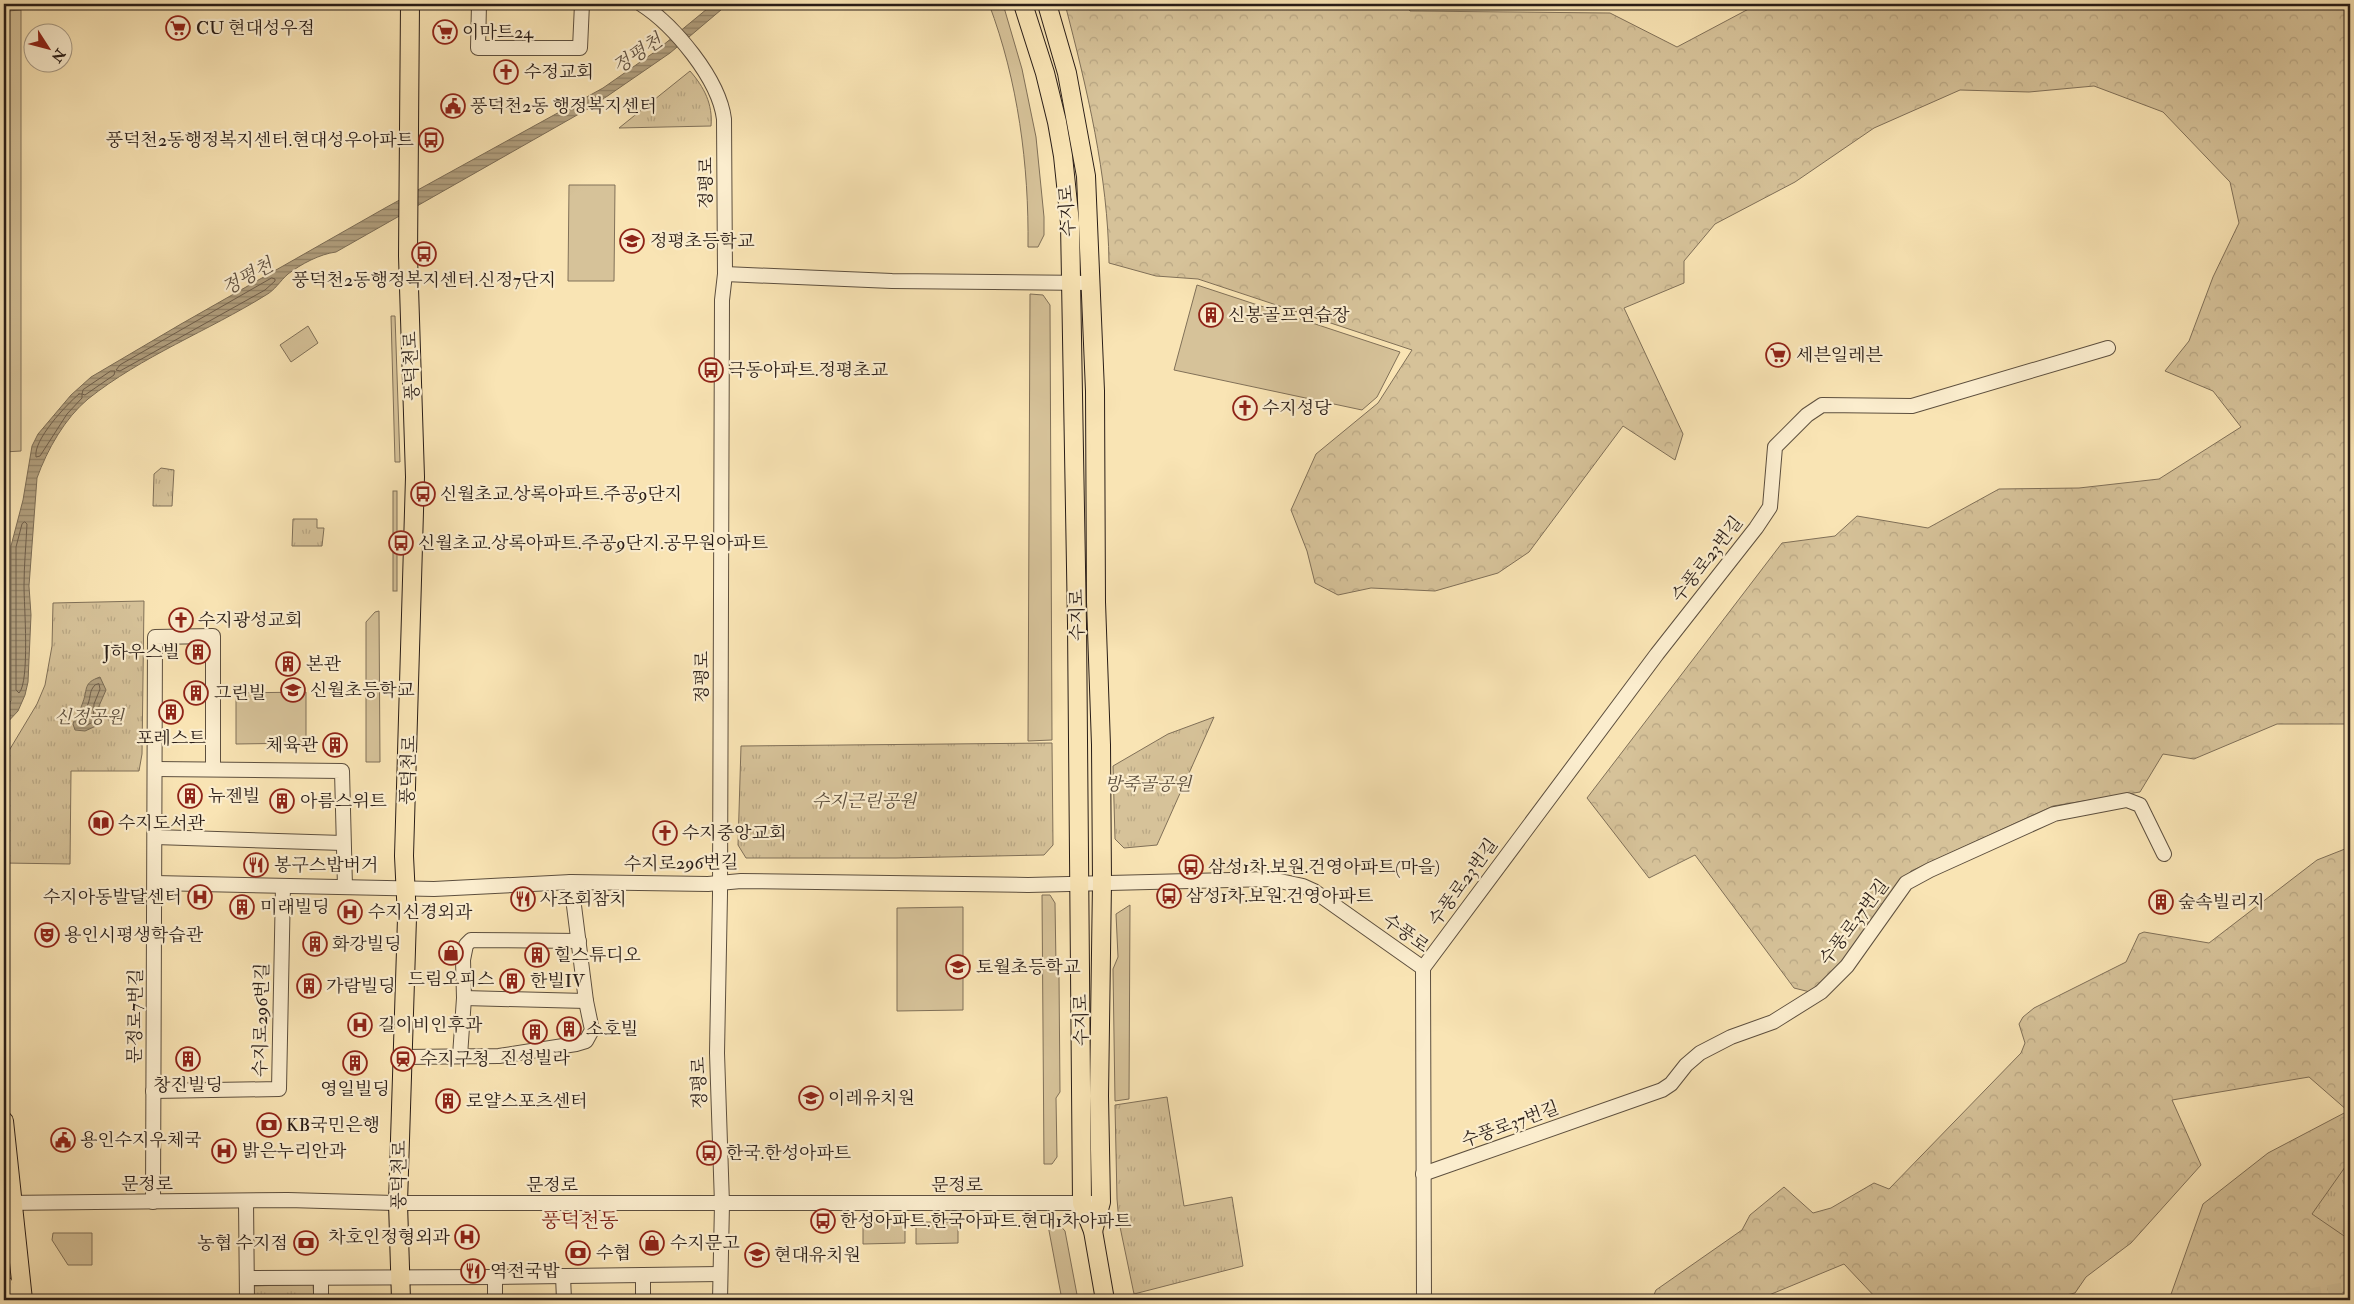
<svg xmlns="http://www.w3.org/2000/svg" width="2354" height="1304" font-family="'IM FELL Double Pica','Noto Serif KR',serif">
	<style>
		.grass { fill: #d6c299; stroke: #807058 }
		.forest { fill: url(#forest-crowns); stroke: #807058 }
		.park { fill: url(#park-tufts); stroke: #807058 }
		.water { fill: url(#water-rules); stroke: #7b6c55 }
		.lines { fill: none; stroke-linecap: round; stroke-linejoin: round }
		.shore { stroke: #6e5e4b; stroke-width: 1 }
		.minor-tunnel { stroke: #cfbc95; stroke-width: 14; stroke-dasharray: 14 7; stroke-linecap: butt }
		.minor-casing { stroke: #5d4f3e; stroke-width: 16 }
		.major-casing { stroke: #291d17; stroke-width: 20 }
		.minor { stroke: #fbedce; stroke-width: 14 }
		.major { stroke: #f9e4b4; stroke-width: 18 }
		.labels { text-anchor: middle; stroke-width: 4.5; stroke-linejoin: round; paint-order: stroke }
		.poi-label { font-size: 18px; fill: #291d17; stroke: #fbedce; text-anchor: start }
		.street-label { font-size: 18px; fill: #291d17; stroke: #fbedce }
		.park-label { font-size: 18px; font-style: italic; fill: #5d4f3e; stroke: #fbedce }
		.water-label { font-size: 19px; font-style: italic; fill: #605141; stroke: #fbedce }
		.quarter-label { font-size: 20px; fill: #7a1f14; stroke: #fbedce }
	</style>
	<defs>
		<pattern id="forest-crowns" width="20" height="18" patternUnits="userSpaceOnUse" patternTransform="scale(1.25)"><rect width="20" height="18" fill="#d6c299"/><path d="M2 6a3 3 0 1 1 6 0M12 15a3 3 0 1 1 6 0" fill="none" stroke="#b8a683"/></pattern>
		<pattern id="park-tufts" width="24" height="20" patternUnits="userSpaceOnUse" patternTransform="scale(1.25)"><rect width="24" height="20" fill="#d6c299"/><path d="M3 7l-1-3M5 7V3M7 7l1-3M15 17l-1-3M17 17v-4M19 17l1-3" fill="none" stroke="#b8a683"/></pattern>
		<pattern id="water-rules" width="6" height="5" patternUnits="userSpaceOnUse" patternTransform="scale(1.25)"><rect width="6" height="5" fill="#b2a07f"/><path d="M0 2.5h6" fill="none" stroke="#918267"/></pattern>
	</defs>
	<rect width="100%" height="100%" fill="#f9e4b4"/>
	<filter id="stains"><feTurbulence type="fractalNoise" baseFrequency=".004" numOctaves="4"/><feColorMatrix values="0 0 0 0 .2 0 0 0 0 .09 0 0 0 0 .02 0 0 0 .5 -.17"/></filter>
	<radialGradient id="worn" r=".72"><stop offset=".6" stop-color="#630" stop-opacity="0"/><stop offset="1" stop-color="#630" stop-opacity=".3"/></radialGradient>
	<!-- grass -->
	<g class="grass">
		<path d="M989 4H1003L1022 69 1036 137 1044 217V235L1038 247H1028C1029 165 1018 81 989 4Z"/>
		<path d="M21 10V451L4 452V15L7 11Z"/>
		<path d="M569 185H615L614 281H568Z"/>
		<path d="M1197 285 1400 352 1377 397 1362 410 1174 370Z"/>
		<path d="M1030 294 1043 295 1050 305 1052 740 1028 741Z"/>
		<path d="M391 316H395L400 462H395Z"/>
		<path d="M308 326 318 343 291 362 280 345Z"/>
		<rect x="393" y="491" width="4" height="100"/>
		<path d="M379 611 380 762H366V622L375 612Z"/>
		<path d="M306 692V743L236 744V693Z"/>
		<path d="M1042 895H1050L1055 903 1056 965 1059 976 1060 1092 1056 1098 1057 1157 1052 1164H1044Z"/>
		<path d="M1130 905 1129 1099 1115 1101 1113 969 1118 957 1116 914Z"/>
		<path d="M963 907V1010L897 1011V908Z"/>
		<path d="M1047 1220 1056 1221 1065 1231 1078 1300H1062Z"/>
		<path d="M863 1222H905V1243L863 1244Z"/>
		<path d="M916 1222H958V1243L916 1244Z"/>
		<path d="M53 1233H92V1265H68L52 1240Z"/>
	</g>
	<!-- forest -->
	<g class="forest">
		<path d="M1065 4H1406L1410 11 1610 13 1677 47 1758 4H2350V724H2277L2194 759 2163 754 2140 792 2053 806 1911 871 1838 967 1810 992 1794 988 1695 855 1649 878 1587 798 1782 543 1835 536 1857 516 1928 528 1999 489 2079 488 2159 479 2241 427 2213 391 2165 371 2189 341 2213 277 2239 223 2230 182 2163 112 2094 86 2029 92 1960 90 1874 128 1795 182 1715 224 1684 261V283L1624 308 1683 434 1675 460 1623 426 1529 552 1498 573 1435 591 1371 588 1338 595 1315 583 1307 551 1291 510 1316 454 1378 403 1412 350 1198 279 1156 276 1109 263C1108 175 1087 89 1065 4Z"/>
		<path d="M2350 847V1291L2302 1300H2169L2203 1204 2268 1153 2348 1111 2309 1077 2172 1100 2201 1165 2131 1243 2086 1277 2075 1293 2045 1300H1878L1844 1264 1757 1300H1654L1653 1297 1656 1290 1742 1230 1750 1215 1784 1187 1813 1213 1831 1208 1874 1183 1889 1189 2021 1053 2025 1043 2019 1024 2023 1017 2034 1008 2126 962 2139 934 2144 932 2209 943 2317 860Z"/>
	</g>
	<!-- park -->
	<g class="park">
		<path d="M690 71C704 87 713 104 711 126L619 128Z"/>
		<path d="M161 468 174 470 172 506H153L154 474Z"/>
		<path d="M293 519H317V528H324L322 546H292Z"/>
		<path d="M144 601 142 754 139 771H71L70 864 4 863V759L37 704 45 685 52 646 53 603Z"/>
		<path d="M1214 717 1157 845 1124 848 1115 839 1113 766 1168 734Z"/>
		<path d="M1052 743 1053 845 1044 855 896 858H746L738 845 741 746Z"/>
		<path d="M1167 1097 1184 1206 1232 1197 1243 1266 1134 1294 1119 1222 1117 1199 1115 1105Z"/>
		<path d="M2350 1160V1240L2312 1214Z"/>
		<path d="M313 1284 314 1300H254L253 1286Z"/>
	</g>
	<!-- water -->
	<g class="water">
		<path d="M713 4H728L670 53 593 106 336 252C320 254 301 264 288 274 280 281 275 290 266 295 208 331 142 356 88 399 65 418 47 450 37 478L29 586 31 615 28 682 25 695 18 711 4 726V709L11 701V546L23 500 32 446 38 434 71 395 91 377 181 324 385 208 603 88 656 51Z"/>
		<path d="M100 677 106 690 99 706V719L96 726 85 731 75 730 73 724C75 716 81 710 83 702 88 688 83 683 100 677Z"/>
	</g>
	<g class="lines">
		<!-- shore -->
		<g class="shore">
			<path d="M272 278 275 279V281L265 290 120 371 116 370 120 365Z"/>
			<path d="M111 371H115L114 375 85 395 82 394 83 390Z"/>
			<path d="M79 394H82V398L67 414 40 456 36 457C33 440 66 405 79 394Z"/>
			<path d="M25 522 27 524C26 545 24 566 24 586 24 604 30 682 19 693L16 690V547L22 524Z"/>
			<path d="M99 684 100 689 94 704 93 722 87 725 80 726C77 717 85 712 88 704 91 696 89 691 95 685Z"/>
		</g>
		<!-- minor-tunnel -->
		<path class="minor-tunnel" d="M2287 1300 2350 1288"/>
		<!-- minor casing -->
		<g class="minor-casing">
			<g id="minor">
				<path d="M479 4 478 48H580L582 4"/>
				<path d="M641 4C674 25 719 79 724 119L725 274 722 300 720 894 717 1053 722 1204 720 1300"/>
				<path d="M725 274 892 281 1090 283"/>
				<path d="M155 769 342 771 345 887"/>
				<path d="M155 837 343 843"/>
				<path d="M155 883 434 889 571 882 708 884 741 881 1028 885 1271 879 1303 886 1314 891 1423 968"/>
				<path d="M1423 968 1657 654 1756 528 1770 507 1775 447 1807 415 1822 405 1912 406 2108 348"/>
				<path d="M1423 968 1424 1300"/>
				<path d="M464 998 586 1001"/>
				<path d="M460 1056 464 998 463 960 466 945 471 940 579 941"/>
				<path d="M402 1057 499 1056 576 1044 586 1041 592 1030 586 1001 571 882"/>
				<path d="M153 1091 279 1089 283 886"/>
				<path d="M1423 1174 1662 1090 1671 1084 1686 1065 1700 1053 1731 1037 1773 1022 1821 992 1847 966 1906 883 1930 870 2054 814 2127 800 2140 805 2164 854"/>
				<path d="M246 1201 247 1300"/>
				<path d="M153 1202 155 637 213 636V769"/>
				<path d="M4 1203 288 1200 394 1203H1093"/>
				<path d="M643 1275V1300"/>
				<path d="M563 1276 564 1300"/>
				<path d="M247 1278 495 1277 720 1274"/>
				<path d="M321 1279V1300"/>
				<path d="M495 1300V1277"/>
			</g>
		</g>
		<!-- major casing -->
		<g class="major-casing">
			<g id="major">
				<path d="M1023 4 1045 73 1057 122 1063 156 1070 223 1077 624 1082 1203 1093 1231 1105 1300"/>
				<path d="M1047 4 1067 73 1086 176 1095 391 1096 602 1101 745 1102 882 1099 1096 1101 1202 1093 1231"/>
				<path d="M4 1121 23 1300"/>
				<path d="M4 1285 7 1300"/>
				<path d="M401 1300 398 1203 407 918 404 856 415 477 408 256 410 4"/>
			</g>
		</g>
		<!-- minor -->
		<use href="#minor" class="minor"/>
		<!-- major -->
		<use href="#major" class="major"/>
	</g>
	<!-- icons -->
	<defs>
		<g id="supermarket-ring" transform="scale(1.25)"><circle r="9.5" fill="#fbedce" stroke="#8f2418" stroke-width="1.5"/><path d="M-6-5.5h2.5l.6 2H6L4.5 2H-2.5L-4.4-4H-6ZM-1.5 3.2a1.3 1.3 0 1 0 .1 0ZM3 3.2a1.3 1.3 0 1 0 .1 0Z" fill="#8f2418"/></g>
		<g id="church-ring" transform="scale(1.25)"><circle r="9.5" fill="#fbedce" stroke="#8f2418" stroke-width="1.5"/><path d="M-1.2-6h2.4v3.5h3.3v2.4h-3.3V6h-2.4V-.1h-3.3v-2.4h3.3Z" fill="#8f2418"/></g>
		<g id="civic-ring" transform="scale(1.25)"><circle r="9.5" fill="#fbedce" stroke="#8f2418" stroke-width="1.5"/><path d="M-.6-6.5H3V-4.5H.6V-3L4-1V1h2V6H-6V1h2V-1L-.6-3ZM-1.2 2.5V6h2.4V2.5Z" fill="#8f2418"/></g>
		<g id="bus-ring" transform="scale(1.25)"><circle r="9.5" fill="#fbedce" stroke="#8f2418" stroke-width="1.5"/><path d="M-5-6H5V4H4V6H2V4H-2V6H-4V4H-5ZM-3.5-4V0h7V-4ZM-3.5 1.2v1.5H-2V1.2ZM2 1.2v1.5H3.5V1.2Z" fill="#8f2418"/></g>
		<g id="school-ring" transform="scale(1.25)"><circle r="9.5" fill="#fbedce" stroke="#8f2418" stroke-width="1.5"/><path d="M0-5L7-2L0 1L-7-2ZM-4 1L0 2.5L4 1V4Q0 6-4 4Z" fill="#8f2418"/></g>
		<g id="building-ring" transform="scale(1.25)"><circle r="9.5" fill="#fbedce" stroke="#8f2418" stroke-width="1.5"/><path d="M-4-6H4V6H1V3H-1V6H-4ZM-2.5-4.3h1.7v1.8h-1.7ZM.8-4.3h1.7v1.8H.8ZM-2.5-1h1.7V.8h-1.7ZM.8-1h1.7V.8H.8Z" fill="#8f2418"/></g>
		<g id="library-ring" transform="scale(1.25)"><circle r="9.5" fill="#fbedce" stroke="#8f2418" stroke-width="1.5"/><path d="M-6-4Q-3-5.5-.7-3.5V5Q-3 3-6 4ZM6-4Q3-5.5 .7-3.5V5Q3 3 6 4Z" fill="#8f2418"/></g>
		<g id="restaurant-ring" transform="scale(1.25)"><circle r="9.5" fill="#fbedce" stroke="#8f2418" stroke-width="1.5"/><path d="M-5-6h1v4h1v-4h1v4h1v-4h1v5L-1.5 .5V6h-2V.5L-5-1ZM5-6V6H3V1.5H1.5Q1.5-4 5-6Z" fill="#8f2418"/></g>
		<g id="hospital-ring" transform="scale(1.25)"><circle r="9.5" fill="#fbedce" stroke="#8f2418" stroke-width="1.5"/><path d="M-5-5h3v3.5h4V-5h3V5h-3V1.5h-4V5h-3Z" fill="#8f2418"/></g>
		<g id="theatre-ring" transform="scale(1.25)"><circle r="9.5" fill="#fbedce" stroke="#8f2418" stroke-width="1.5"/><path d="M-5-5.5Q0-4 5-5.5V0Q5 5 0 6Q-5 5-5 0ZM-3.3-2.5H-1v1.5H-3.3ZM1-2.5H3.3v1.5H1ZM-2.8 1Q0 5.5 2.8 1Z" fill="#8f2418"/></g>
		<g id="shop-ring" transform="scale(1.25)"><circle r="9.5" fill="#fbedce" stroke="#8f2418" stroke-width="1.5"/><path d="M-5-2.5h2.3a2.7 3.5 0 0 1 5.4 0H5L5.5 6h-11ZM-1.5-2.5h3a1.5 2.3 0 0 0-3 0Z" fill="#8f2418"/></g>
		<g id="station-ring" transform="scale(1.25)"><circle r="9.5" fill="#fbedce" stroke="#8f2418" stroke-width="1.5"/><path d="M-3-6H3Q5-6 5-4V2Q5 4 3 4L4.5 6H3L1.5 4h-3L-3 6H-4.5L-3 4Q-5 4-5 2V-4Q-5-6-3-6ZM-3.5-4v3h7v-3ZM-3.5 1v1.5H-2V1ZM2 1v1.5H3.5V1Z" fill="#8f2418"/></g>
		<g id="bank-ring" transform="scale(1.25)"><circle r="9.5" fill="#fbedce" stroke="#8f2418" stroke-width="1.5"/><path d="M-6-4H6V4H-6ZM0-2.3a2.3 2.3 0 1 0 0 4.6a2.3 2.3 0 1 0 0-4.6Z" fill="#8f2418"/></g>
	</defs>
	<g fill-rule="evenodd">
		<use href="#supermarket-ring" x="178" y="28"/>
		<use href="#supermarket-ring" x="445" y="32"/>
		<use href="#church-ring" x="506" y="72"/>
		<use href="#civic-ring" x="453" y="106"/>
		<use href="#bus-ring" x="431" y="140"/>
		<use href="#school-ring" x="632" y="241"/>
		<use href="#bus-ring" x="424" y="254"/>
		<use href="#building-ring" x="1211" y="315"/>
		<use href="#supermarket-ring" x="1778" y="355"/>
		<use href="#bus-ring" x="711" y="370"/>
		<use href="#church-ring" x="1245" y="408"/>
		<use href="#bus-ring" x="423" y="494"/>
		<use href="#bus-ring" x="401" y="543"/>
		<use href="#church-ring" x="181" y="620"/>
		<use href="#building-ring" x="198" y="652"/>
		<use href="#building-ring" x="288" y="664"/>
		<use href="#school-ring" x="293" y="690"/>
		<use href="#building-ring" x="196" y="693"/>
		<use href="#building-ring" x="171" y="712"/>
		<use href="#building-ring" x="335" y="745"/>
		<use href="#building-ring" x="190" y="796"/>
		<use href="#building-ring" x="282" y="801"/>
		<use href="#library-ring" x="101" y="823"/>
		<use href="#church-ring" x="665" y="833"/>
		<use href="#restaurant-ring" x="256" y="865"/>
		<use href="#bus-ring" x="1191" y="867"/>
		<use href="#bus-ring" x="1169" y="896"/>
		<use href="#hospital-ring" x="200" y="897"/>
		<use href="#restaurant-ring" x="523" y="899"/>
		<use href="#building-ring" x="2161" y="902"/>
		<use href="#building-ring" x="242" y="907"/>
		<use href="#hospital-ring" x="350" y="912"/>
		<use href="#theatre-ring" x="47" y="935"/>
		<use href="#building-ring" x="315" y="944"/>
		<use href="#shop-ring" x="451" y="953"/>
		<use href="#building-ring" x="537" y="955"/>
		<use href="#school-ring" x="958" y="967"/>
		<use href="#building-ring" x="512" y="981"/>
		<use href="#building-ring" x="309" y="986"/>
		<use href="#hospital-ring" x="360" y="1025"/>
		<use href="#building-ring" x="569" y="1029"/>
		<use href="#building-ring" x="535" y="1032"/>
		<use href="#building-ring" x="188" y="1059"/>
		<use href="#station-ring" x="403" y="1059"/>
		<use href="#building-ring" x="355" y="1063"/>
		<use href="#school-ring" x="811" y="1098"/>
		<use href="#building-ring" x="448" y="1101"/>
		<use href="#bank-ring" x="269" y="1125"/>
		<use href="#civic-ring" x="63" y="1140"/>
		<use href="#hospital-ring" x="224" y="1151"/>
		<use href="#bus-ring" x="709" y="1153"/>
		<use href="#bus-ring" x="823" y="1221"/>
		<use href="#hospital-ring" x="467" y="1237"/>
		<use href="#bank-ring" x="306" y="1243"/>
		<use href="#shop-ring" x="652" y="1243"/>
		<use href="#bank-ring" x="578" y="1253"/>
		<use href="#school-ring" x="757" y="1255"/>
		<use href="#restaurant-ring" x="473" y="1271"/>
	</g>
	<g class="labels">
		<!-- poi labels -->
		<g class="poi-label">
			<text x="196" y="34">CU 현대성우점</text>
			<text x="462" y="38">이마트24</text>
			<text x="524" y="78">수정교회</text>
			<text x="470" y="112">풍덕천2동 행정복지센터</text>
			<text x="414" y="146" text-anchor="end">풍덕천2동행정복지센터.현대성우아파트</text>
			<text x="650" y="247">정평초등학교</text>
			<text x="424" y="286" text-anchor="middle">풍덕천2동행정복지센터.신정7단지</text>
			<text x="1228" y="321">신봉골프연습장</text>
			<text x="1796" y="361">세븐일레븐</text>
			<text x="728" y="376">극동아파트.정평초교</text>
			<text x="1262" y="414">수지성당</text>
			<text x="440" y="500">신월초교.상록아파트.주공9단지</text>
			<text x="418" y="549">신월초교.상록아파트.주공9단지.공무원아파트</text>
			<text x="198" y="626">수지광성교회</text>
			<text x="180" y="658" text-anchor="end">J하우스빌</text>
			<text x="306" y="670">본관</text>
			<text x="310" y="696">신월초등학교</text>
			<text x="214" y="699">그린빌</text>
			<text x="171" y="744" text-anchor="middle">포레스트</text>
			<text x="318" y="751" text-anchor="end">체육관</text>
			<text x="208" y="802">뉴젠빌</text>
			<text x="300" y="807">아름스위트</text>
			<text x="118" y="829">수지도서관</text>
			<text x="682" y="839">수지중앙교회</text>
			<text x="274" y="871">봉구스밥버거</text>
			<text x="1208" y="873">삼성1차.보원.건영아파트(마을)</text>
			<text x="1186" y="902">삼성1차.보원.건영아파트</text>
			<text x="182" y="903" text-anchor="end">수지아동발달센터</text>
			<text x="540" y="905">사조회참치</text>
			<text x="2178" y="908">숲속빌리지</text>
			<text x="260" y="913">미래빌딩</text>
			<text x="368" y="918">수지신경외과</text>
			<text x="64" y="941">용인시평생학습관</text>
			<text x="332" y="950">화강빌딩</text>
			<text x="554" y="961">힐스튜디오</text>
			<text x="976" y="973">토월초등학교</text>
			<text x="451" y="985" text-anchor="middle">드림오피스</text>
			<text x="530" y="987">한빌IV</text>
			<text x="326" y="992">가람빌딩</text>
			<text x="378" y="1031">길이비인후과</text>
			<text x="586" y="1035">소호빌</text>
			<text x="535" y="1064" text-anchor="middle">진성빌라</text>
			<text x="420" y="1065">수지구청</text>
			<text x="188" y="1091" text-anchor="middle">창진빌딩</text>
			<text x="355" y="1095" text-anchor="middle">영일빌딩</text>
			<text x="828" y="1104">이레유치원</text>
			<text x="466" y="1107">로얄스포츠센터</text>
			<text x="286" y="1131">KB국민은행</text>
			<text x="80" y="1146">용인수지우체국</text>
			<text x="242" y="1157">밝은누리안과</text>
			<text x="726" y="1159">한국.한성아파트</text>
			<text x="840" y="1227">한성아파트.한국아파트.현대1차아파트</text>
			<text x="450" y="1243" text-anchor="end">차호인정형외과</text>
			<text x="288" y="1249" text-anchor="end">농협 수지점</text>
			<text x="670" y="1249">수지문고</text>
			<text x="596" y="1259">수협</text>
			<text x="774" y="1261">현대유치원</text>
			<text x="490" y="1277">역전국밥</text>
		</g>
		<!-- street labels -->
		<g class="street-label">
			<text transform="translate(706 183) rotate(-90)" y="6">정평로</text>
			<text transform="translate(1067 211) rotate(-94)" y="6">수지로</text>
			<text transform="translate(411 366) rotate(-92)" y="6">풍덕천로</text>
			<text transform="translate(1707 559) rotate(-52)" y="6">수풍로23번길</text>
			<text transform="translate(1077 615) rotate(-91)" y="6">수지로</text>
			<text transform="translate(702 677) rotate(-90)" y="6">정평로</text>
			<text transform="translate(408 770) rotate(-88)" y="6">풍덕천로</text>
			<text transform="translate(681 863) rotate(-1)" y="6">수지로296번길</text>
			<text transform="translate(1463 882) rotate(-54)" y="6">수풍로23번길</text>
			<text transform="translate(1854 922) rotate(-53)" y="6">수풍로37번길</text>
			<text transform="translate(1406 933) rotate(36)" y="6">수풍로</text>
			<text transform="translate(135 1016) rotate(-89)" y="6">문정로7번길</text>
			<text transform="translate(261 1020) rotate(-89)" y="6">수지로296번길</text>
			<text transform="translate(1081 1020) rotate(-91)" y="6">수지로</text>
			<text transform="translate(699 1083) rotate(-92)" y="6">정평로</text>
			<text transform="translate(1510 1124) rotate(-20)" y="6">수풍로37번길</text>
			<text transform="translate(399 1175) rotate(-89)" y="6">풍덕천로</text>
			<text x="147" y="1190">문정로</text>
			<text x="552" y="1191">문정로</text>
			<text x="957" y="1191">문정로</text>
		</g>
		<!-- park labels -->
		<g class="park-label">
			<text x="89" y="723">신정공원</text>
			<text x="1148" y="790">방죽골공원</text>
			<text x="864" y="807">수지근린공원</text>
		</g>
		<!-- water labels -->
		<g class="water-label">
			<text transform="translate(637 53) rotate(-34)" y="7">정평천</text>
			<text transform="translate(247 276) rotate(-29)" y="7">정평천</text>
		</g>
		<!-- quarter labels -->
		<g class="quarter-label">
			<text x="580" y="1227">풍덕천동</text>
		</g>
	</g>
	<!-- margin -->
	<rect width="2354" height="1304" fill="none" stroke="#f9e4b4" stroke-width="20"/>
	<rect x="5" y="5" width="2344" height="1294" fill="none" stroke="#291d17" stroke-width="2.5"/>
	<rect x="10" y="10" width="2334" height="1284" fill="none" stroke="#291d17"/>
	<!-- north arrow -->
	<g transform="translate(48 48) rotate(126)"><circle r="24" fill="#fbedce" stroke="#a79a85"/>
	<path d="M0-4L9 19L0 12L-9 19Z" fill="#8f2418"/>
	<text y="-8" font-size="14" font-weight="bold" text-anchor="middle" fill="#291d17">N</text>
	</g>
	<rect width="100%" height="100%" filter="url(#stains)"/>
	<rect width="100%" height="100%" fill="url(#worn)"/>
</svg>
